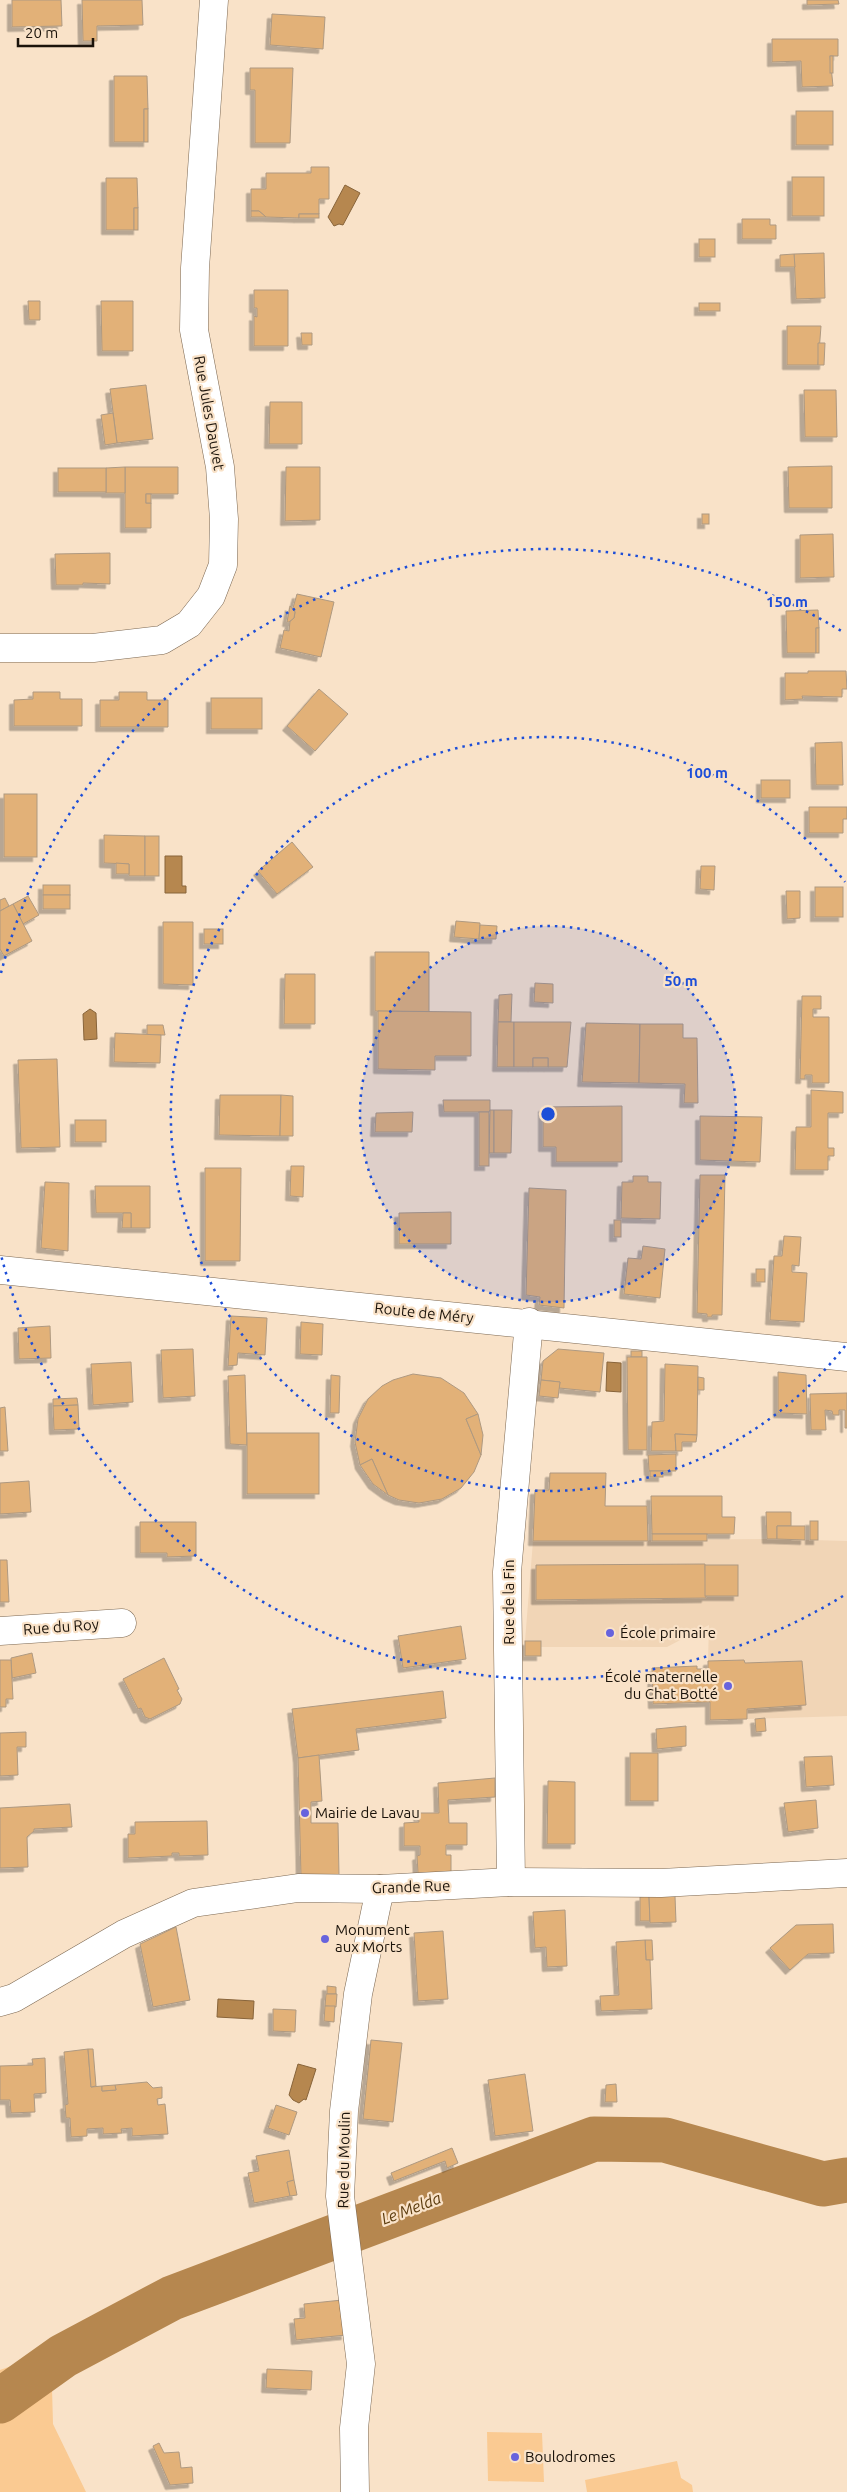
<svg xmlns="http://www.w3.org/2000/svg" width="847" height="2492" font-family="Ubuntu,sans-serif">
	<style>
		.built { fill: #f1d5b6 }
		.green { fill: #faca92 }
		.water { fill: #b6874f; stroke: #88643a }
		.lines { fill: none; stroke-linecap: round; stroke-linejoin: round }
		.river { stroke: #b6874f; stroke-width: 45 }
		.building { fill: #e2b178; stroke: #ae9981; filter: url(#shadow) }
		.minor-casing { stroke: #7c6852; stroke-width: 29 }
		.secondary-casing { stroke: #7c6852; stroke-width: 29 }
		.minor { stroke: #fff; stroke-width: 28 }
		.secondary { stroke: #fff; stroke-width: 28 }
		.ring { fill: none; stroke: #1d4ed8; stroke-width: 2.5; stroke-dasharray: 2.5 5 }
		.poi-dot { fill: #6763dd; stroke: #f9e2c8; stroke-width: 2 }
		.labels { text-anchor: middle; stroke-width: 4.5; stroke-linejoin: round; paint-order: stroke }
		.street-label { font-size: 15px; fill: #1b130a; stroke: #f9e2c8 }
		.poi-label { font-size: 15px; fill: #1b130a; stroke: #f9e2c8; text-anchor: start }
		.water-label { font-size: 16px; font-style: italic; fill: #5b3b0d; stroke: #f9e2c8 }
		.centre { fill: #1d4ed8; stroke: #f9e2c8; stroke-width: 2.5 }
		.ring-label { font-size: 15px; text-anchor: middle; font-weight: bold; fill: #1d4ed8; stroke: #f9e2c8; stroke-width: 4.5; stroke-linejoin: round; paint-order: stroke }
	</style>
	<defs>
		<filter id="shadow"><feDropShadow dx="-4.5" dy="4.5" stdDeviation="0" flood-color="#0004"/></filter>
	</defs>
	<rect width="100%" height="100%" fill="#f9e2c8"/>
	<!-- built -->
	<path class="built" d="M777 1539 847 1541V1716L747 1719V1709L805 1705 802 1661 745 1663 744 1660 708 1661 709 1625 667 1647H541L525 1641 533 1541Z"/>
	<!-- green -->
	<g class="green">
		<path d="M51 2352 53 2424 86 2492H0V2370Z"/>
		<path d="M487 2432 542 2433 544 2482 488 2481Z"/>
		<path d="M677 2461 681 2478 692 2485 693 2492H587L585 2480Z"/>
	</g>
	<!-- water -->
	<g class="water">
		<path d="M345 185 360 193 343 225 339 224 334 226 328 217Z"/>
		<path d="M165 856H182V886H186V893H165Z"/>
		<path d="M90 1009 96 1013 97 1039 84 1040 83 1014Z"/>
		<path d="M607 1362 621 1363V1392L606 1391Z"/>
		<path d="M218 1999 254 2001 253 2019 217 2017Z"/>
		<path d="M298 2064 316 2069 306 2100 304 2099 299 2103 293 2100 289 2095Z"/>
	</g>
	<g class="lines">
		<!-- river -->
		<path class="river" d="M0 2401 63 2356 172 2298 594 2139 665 2140 823 2184 847 2180"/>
	</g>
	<!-- building -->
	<g class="building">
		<path d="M12 0H61L62 26 12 27Z"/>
		<path d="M82 0H142L143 25 97 26V41H83Z"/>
		<path d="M807 0H838L839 4 807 5Z"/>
		<path d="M272 14 325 17 323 49 270 45Z"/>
		<path d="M772 39H838V56H830L833 86 802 87 801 61 772 62Z"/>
		<rect x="830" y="56" width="3" height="17"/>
		<path d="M250 68H293L290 143H255V90H250Z"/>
		<path d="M114 76H147L148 109H144V142H114Z"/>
		<rect x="144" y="109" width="4" height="33"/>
		<rect x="796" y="111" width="37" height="34"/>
		<path d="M311 167H329V199H319V214H299V218L266 217 259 211H251V189H266V173H311Z"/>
		<rect x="792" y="177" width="32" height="39"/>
		<path d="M106 178H137L138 208H134V230H106Z"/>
		<rect x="134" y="208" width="4" height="22"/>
		<path d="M251 211H259L266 217H251Z"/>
		<rect x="299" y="214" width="20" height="4"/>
		<path d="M742 219H770V225H776V239H742Z"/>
		<rect x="699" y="239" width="16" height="18"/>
		<path d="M824 253 825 298 796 299 794 254Z"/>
		<path d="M794 254 795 267H780V255Z"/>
		<path d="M254 290H288V346H254V316L257 317V308H254Z"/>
		<path d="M28 301H40V320H29Z"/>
		<path d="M101 301H133V351H102Z"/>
		<rect x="699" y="303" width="21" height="8"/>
		<path d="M787 326H821L818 365H787Z"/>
		<path d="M301 333H312V345H302Z"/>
		<path d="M818 343H825L824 365H818Z"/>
		<path d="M146 385 153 439 117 443 110 389Z"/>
		<path d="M804 390H836L837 437H805Z"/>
		<path d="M270 402H302V444H269Z"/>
		<path d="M113 413 117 443 105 445 101 415Z"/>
		<path d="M832 466V508H789L788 467Z"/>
		<path d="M125 467H178V494H146V503H151V528H125Z"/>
		<path d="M125 467V493H106V468Z"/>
		<path d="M286 467H320V520L285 521Z"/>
		<rect x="58" y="468" width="48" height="24"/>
		<rect x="146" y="494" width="5" height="9"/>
		<rect x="702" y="514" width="7" height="10"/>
		<path d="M833 534 834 577 800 578V535Z"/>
		<path d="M110 553V584L83 583V585H56L55 554Z"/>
		<path d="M297 594 334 602 321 657 280 648 284 630 289 631 290 621 294 618 295 612 293 608Z"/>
		<path d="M290 606 295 612 294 618 289 622H287Z"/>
		<path d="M818 610 819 628H816V653H787L786 611Z"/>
		<rect x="816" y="628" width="3" height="25"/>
		<path d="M808 671H846L847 689H842V697L802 696 803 699 785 700V673H808Z"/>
		<path d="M319 689 348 714 315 751 287 726Z"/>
		<path d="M33 692H60V699H82V726H14V700L33 699Z"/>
		<path d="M119 692H147V700H168V727H100V700H119Z"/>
		<rect x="211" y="698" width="51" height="31"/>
		<path d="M842 742 843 785H816L815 743Z"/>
		<rect x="761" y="780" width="29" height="18"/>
		<rect x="4" y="794" width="33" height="63"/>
		<path d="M809 807H847V819H843V833H809Z"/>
		<path d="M104 835 145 836V876H129V864L104 863Z"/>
		<rect x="145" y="836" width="14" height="40"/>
		<path d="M292 842 313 867 277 894 258 871Z"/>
		<path d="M116 863 129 864V874H116Z"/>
		<path d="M701 866H715L714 890 700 889Z"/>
		<rect x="43" y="885" width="27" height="10"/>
		<rect x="815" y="887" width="28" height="30"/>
		<path d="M786 891H800V918L787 919Z"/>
		<rect x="43" y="895" width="27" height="14"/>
		<path d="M28 896 39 915 23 924 13 904Z"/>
		<path d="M5 898 9 906 0 911V900Z"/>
		<path d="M13 904 32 941 4 956 0 949V911Z"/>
		<path d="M456 921 480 923 479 939 454 937Z"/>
		<path d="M163 922H193V985L163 984Z"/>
		<path d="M480 925 497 926 496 939H479Z"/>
		<rect x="204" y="929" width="19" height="15"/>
		<path d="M375 952H429V1012L375 1011Z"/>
		<path d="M285 974H315V1024H284Z"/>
		<path d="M535 983 553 984V1003L534 1002Z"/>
		<path d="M512 994 511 1022H498L499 995Z"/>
		<path d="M802 996H821V1009H813V1017H829V1083H812V1075H805V1079H800Z"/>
		<path d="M378 1011 471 1012V1056H435V1070L378 1069Z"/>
		<path d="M498 1022H514V1067H497Z"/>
		<path d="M514 1022H571L567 1067H548V1058H533V1067H514Z"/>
		<path d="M586 1023 640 1024 639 1083 582 1082Z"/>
		<path d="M640 1024H683V1038H697L698 1103H684L685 1084 639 1083Z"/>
		<path d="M147 1025H163L165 1035H147Z"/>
		<path d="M115 1033 161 1035 160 1063 114 1062Z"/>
		<rect x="533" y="1058" width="15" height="9"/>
		<path d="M57 1059 60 1147 21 1148 18 1060Z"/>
		<path d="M811 1090 843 1092V1113H828V1148H834V1156H828V1170H795L796 1127H811Z"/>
		<path d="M220 1095H281L280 1136 219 1135Z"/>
		<path d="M281 1095 293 1096V1136H280Z"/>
		<path d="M443 1100H490V1110L489 1112H444Z"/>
		<path d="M622 1106V1162H556V1147H543V1107Z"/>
		<path d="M490 1110H494V1153H489Z"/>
		<path d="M494 1110H512L511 1153H494Z"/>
		<path d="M413 1112 412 1132H375L376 1113Z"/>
		<rect x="479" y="1112" width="10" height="54"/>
		<path d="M700 1116 762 1117 760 1162 700 1160Z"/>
		<rect x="75" y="1120" width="31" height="22"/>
		<path d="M291 1166H304L303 1197 290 1196Z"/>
		<path d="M205 1168H241L240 1261H205Z"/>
		<path d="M700 1175H725L722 1315H712V1317H707V1314L697 1313Z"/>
		<path d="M633 1176H648V1182H661L660 1219 621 1218 622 1182H633Z"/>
		<path d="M45 1182 69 1183 68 1251 41 1248Z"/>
		<path d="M95 1186H150V1228H131V1213H96Z"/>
		<path d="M529 1188 566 1190 564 1308 539 1305 540 1297 526 1295Z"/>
		<path d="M451 1212V1244H399V1213Z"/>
		<path d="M123 1213H131V1228H122Z"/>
		<rect x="614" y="1220" width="7" height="17"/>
		<path d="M784 1236 801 1237 799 1266 792 1265V1272L807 1273 804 1322 770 1320 774 1256H782Z"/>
		<path d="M643 1246 665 1249 660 1298 624 1294 628 1258 641 1259Z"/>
		<rect x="756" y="1269" width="9" height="13"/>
		<path d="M231 1316 267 1318 265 1355 238 1353 237 1365 228 1366Z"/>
		<path d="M301 1322 323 1324 322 1355 300 1354Z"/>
		<path d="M50 1326 51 1358 19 1359 18 1328Z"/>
		<path d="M193 1349 195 1396 163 1398 161 1350Z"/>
		<path d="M558 1349 604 1353 600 1392 559 1388 560 1382 541 1380 543 1361Z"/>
		<rect x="631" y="1351" width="11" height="6"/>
		<path d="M627 1357H647V1450H628Z"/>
		<path d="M131 1362 133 1402 93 1405 91 1364Z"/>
		<path d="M665 1364 698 1366 697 1435 675 1434 676 1451H651L652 1422 664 1421Z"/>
		<path d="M778 1372 806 1375 807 1414 778 1413Z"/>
		<path d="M413 1374 441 1378 464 1393 478 1414 466 1419 481 1455 474 1472 461 1488 442 1499 419 1503 399 1500 388 1495 372 1459 360 1465 355 1442 358 1419 368 1399 382 1386 393 1380Z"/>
		<path d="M245 1375 247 1445 230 1444 228 1376Z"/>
		<path d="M331 1375 340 1376 339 1413H330Z"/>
		<path d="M698 1377 704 1378V1390H698Z"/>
		<path d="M541 1380 560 1382 558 1398 539 1396Z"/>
		<path d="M847 1393V1428H845V1410H839V1415H833L832 1411 825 1410 826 1430H811L810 1394Z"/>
		<path d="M77 1398 78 1405 53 1406V1399Z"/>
		<path d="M78 1405 79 1429 54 1430 53 1406Z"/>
		<path d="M5 1407 8 1451H0V1408Z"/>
		<path d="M478 1414 483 1435 481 1455 466 1419Z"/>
		<rect x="247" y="1433" width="72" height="61"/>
		<path d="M675 1434 697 1435 696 1442H682V1451H676Z"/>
		<path d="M676 1454V1471H649L648 1455Z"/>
		<path d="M372 1459 388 1495 373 1484 360 1465Z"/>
		<rect x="650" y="1471" width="13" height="6"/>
		<path d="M550 1473H606L605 1506H647L648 1541H533L535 1490H549Z"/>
		<path d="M29 1481 31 1512 0 1514V1483Z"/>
		<path d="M651 1496H722V1517H735L734 1534H652Z"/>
		<path d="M766 1512H791V1526H777V1539H767Z"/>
		<rect x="810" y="1521" width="8" height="19"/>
		<path d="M140 1522H196V1556L167 1557V1553H140Z"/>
		<path d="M777 1526H805V1540L777 1539Z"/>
		<rect x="652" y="1534" width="55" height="7"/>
		<path d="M0 1560H7L9 1602H0Z"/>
		<path d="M705 1564 706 1598 536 1600V1565Z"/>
		<rect x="705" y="1565" width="33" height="31"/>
		<path d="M461 1626 466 1659 403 1668 398 1636Z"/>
		<rect x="525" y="1641" width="16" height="15"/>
		<path d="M32 1653 36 1673 12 1678 11 1658Z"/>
		<path d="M164 1658 179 1689 177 1690 182 1699 180 1704 150 1719 145 1717 141 1708 138 1709 123 1679Z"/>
		<path d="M0 1660H11L13 1699H6V1707H0Z"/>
		<path d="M744 1660 745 1663 802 1661 806 1705 747 1709V1719L710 1720V1702L653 1704 652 1668 697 1666V1669H708V1661Z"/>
		<path d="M443 1691 446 1718 356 1729 359 1750 298 1758 292 1709Z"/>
		<path d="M765 1718 766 1731 756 1732 755 1719Z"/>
		<path d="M686 1726V1746L657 1749 656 1729Z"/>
		<path d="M26 1732V1747H17L18 1775 0 1776V1733Z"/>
		<rect x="630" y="1753" width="28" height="48"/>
		<path d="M319 1755 322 1801 311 1802V1823H338L339 1875 301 1876 298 1758Z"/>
		<path d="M832 1756 834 1785 806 1787 804 1757Z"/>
		<path d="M495 1778V1797L448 1800 449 1823H467V1845H446V1855H451V1872L418 1873 417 1856 420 1855V1846H404V1823L419 1822 418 1813H439L438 1783Z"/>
		<path d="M548 1781 575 1782V1844H547Z"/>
		<path d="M816 1800 818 1828 788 1832 784 1803Z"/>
		<path d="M70 1804 72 1827 34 1829V1831L27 1837 28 1867 0 1868V1808Z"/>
		<path d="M207 1821 208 1855 179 1856V1853H172V1856L128 1858V1834H135V1822Z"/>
		<path d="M649 1896 650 1921H640V1897Z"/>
		<path d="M649 1896H675L676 1922 650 1923Z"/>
		<path d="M565 1910 567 1966 547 1967 546 1947 535 1948 533 1912Z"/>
		<path d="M833 1924 834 1953 808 1954 790 1970 770 1948 796 1925Z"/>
		<path d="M176 1927 190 2000 153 2007 140 1944Z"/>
		<path d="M443 1931 448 1999 418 2001 414 1933Z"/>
		<path d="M645 1940H652L653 1960H646Z"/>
		<path d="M645 1940 646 1960H650L652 2009 601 2011 600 1996 619 1995 616 1942Z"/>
		<path d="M327 1986 336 1987V1994H327Z"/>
		<path d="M326 1994H337L336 2007 325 2006Z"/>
		<path d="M325 2006H335L334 2022 324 2021Z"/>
		<path d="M273 2009 296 2010 295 2032 273 2031Z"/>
		<path d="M371 2040 402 2043 393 2122 363 2119Z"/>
		<path d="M88 2049 91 2087 102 2086V2091L116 2090 115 2085 147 2082 153 2088 162 2087V2098L157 2099 158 2105 165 2104 168 2134 132 2136V2128L121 2129 122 2133 103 2134V2128L87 2129V2136L71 2137 70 2118H66L65 2105 68 2104 64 2052Z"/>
		<path d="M88 2049H93L96 2086 91 2087Z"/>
		<path d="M45 2058 46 2093 34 2094 35 2112 11 2113 10 2100H0V2066L33 2065 32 2059Z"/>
		<path d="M525 2074 533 2131 495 2136 488 2080Z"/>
		<path d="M616 2084 617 2102H605L606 2085Z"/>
		<path d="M115 2085 116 2090 102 2091V2086Z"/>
		<path d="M276 2105 297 2112 289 2135 268 2128Z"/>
		<path d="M452 2148 458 2163 447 2168 445 2161 394 2181 391 2173Z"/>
		<path d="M289 2150 294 2180 287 2182 290 2196 254 2203 248 2173 259 2171 256 2156Z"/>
		<path d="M294 2180 297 2195 290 2196 287 2182Z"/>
		<path d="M342 2300 346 2335 296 2340 294 2319 305 2318 304 2304Z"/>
		<path d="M267 2369 312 2371 311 2390 266 2388Z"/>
		<path d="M159 2443 164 2453 179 2452 181 2468 192 2467 193 2483 170 2485 153 2446Z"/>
	</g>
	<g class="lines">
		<!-- minor casing -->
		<g class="minor-casing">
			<g id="minor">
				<path d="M0 648H93L162 640 189 624 211 596 223 565 224 519 220 467 194 330 195 268 214 0"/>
				<path d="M0 1631 122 1623"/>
				<path d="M511 1882 507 1572 529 1322"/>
				<path d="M0 2002 14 1998 124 1934 193 1903 298 1888 380 1889 511 1882 661 1883 847 1873"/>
				<path d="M355 2492 354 2428 361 2364 340 2196 344 2111 358 1994 380 1889"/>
			</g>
		</g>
		<!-- secondary casing -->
		<g class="secondary-casing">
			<path id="secondary" d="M0 1270 847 1357"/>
		</g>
		<!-- minor -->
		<use href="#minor" class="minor"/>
		<!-- secondary -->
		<use href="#secondary" class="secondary"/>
	</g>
	<!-- distance rings -->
	<circle cx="548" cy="1114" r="188" fill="#1d4ed8" fill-opacity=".12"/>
	<g class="ring">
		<circle cx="548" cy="1114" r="188"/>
		<path d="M845 1346A377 377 0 1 1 845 882"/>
		<path d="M843 1596A565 565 0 0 1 1 1255M1 973A565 565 0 0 1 843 632"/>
	</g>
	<!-- markers -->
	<g class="poi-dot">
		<circle cx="610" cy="1633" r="5"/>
		<circle cx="728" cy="1686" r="5"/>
		<circle cx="305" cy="1813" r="5"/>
		<circle cx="325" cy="1939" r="5"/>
		<circle cx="515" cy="2457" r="5"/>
	</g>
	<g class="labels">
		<!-- street labels -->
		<g class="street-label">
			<text transform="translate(209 413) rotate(80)" y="5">Rue Jules Dauvet</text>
			<text transform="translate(424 1313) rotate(6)" y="5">Route de Méry</text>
			<text transform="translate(509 1602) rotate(-90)" y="5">Rue de la Fin</text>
			<text transform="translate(61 1627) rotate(-4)" y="5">Rue du Roy</text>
			<text transform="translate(411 1887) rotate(-2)" y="5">Grande Rue</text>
			<text transform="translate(344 2160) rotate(-89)" y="5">Rue du Moulin</text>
		</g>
		<!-- poi labels -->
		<g class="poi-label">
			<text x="620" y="1638">École primaire</text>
			<text x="718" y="1682" text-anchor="end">École maternelle<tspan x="718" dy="17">du Chat Botté</tspan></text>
			<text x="315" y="1818">Mairie de Lavau</text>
			<text x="335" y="1935">Monument<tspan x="335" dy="17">aux Morts</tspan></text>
			<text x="525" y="2462">Boulodromes</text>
		</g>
		<!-- water labels -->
		<g class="water-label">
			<text transform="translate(411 2208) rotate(-21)" y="6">Le Melda</text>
		</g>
	</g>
	<circle cx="548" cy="1114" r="8" class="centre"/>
	<g class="ring-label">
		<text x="787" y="607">150 m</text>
		<text x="707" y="778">100 m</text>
		<text x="681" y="986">50 m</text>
	</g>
	<!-- scale -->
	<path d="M18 38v8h75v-8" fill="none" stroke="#1b130a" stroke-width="2.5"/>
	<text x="25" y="38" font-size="15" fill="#1b130a" stroke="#f9e2c8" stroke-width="4" paint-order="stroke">20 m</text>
</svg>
